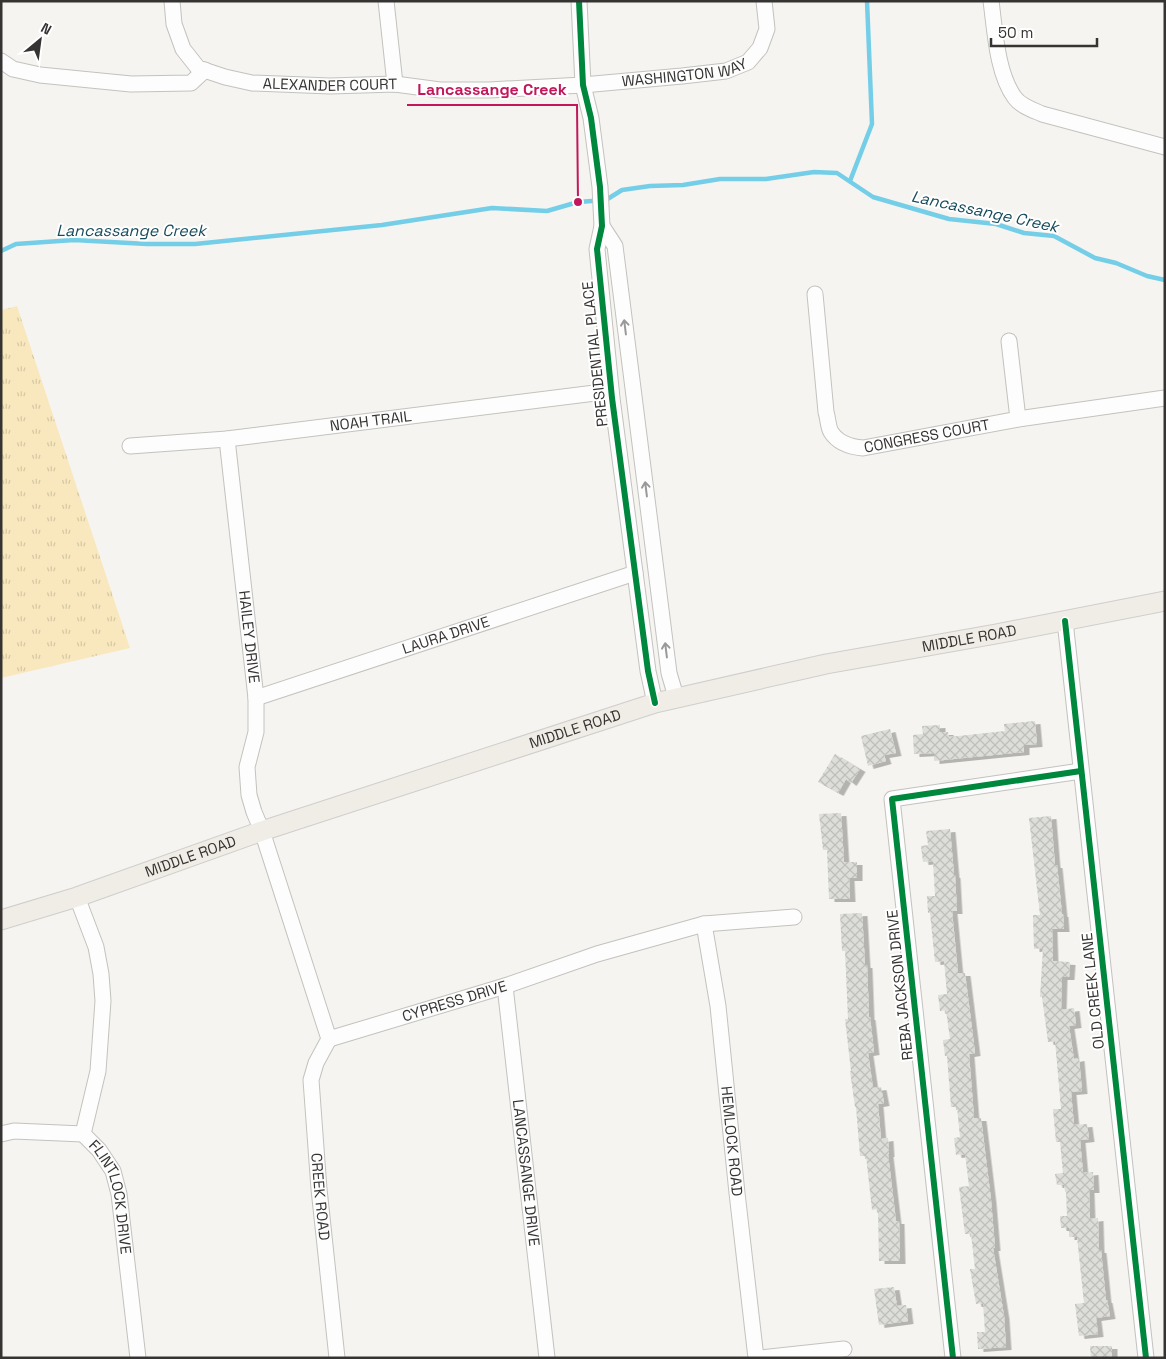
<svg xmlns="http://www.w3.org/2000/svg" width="1166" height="1359" font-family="'Space Grotesk',sans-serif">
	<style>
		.grass { fill: url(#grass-tufts) }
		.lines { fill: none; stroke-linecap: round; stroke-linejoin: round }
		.stream { stroke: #74cee8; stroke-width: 4.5 }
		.building { fill: url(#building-cross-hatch); filter: url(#shadow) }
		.minor-casing { stroke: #c3c2be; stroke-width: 17 }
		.major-casing { stroke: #cfcecc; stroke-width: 21 }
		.minor { stroke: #fefdfd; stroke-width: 15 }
		.major { stroke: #f0ede6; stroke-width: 19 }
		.cycleway-casing { stroke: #fff; stroke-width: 9 }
		.cycleway { stroke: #00873e; stroke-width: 6 }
		.oneway { stroke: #9a9898 }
		.labels { text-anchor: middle; stroke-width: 4; stroke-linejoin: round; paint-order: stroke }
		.street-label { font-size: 15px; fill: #363432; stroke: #fff }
		.water-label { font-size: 16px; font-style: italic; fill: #164b5c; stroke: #fff }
		.leader { fill: none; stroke: #c2185b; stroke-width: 2 }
		.callout-dot { fill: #c2185b; stroke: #fff; stroke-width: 2 }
		.callout-label { font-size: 16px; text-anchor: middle; font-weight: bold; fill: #c2185b; stroke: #fff; stroke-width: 4; stroke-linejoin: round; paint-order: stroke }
	</style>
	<defs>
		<pattern id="grass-tufts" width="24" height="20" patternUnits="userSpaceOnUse" patternTransform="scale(1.25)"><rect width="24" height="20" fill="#f9e8be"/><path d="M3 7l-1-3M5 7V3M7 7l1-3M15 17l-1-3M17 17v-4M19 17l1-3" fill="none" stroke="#d6c8a4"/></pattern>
		<pattern id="building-cross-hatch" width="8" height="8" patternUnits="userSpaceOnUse" patternTransform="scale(1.25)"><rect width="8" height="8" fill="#ddddd9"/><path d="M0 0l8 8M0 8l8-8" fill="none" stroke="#bebebb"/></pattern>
		<filter id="shadow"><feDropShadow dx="5.5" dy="3" stdDeviation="0" flood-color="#0004"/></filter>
	</defs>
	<rect width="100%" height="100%" fill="#f5f4f0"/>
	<!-- grass -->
	<path class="grass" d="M17 306 130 648 1 678V310Z"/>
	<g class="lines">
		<!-- stream -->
		<g class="stream">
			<path d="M850 181 872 124 867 1"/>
			<path d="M1 251 16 244 74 240 147 244H195L382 225 492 208 547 211 578 202 606 200 622 190 650 186 683 185 720 179H766L814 172 837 173 873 197 949 219 996 224 1024 233 1054 236 1095 258 1116 263 1147 276 1165 280"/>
		</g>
	</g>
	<!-- building -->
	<g class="building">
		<path d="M1035 721 1037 744 1024 745V752L934 761V753L914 754 913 735 923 734 922 726 940 725V732H948L949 737 1005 731 1004 724Z"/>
		<path d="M890 729 896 753 884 755 886 761 868 766 861 736Z"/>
		<path d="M835 754 860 769 851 783 846 779 838 793 818 782Z"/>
		<path d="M841 813 844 862H857V878H849L850 899H829L827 850H823L819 814Z"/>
		<path d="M1051 816 1055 865H1057L1062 914H1063L1064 929H1052L1053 961 1070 962 1069 977H1062L1061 1010 1074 1008 1076 1025 1069 1026 1074 1059 1079 1058 1082 1091 1071 1092 1074 1125 1087 1124 1089 1139 1080 1140 1083 1173 1093 1172 1094 1190H1089L1090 1219 1098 1218 1099 1250H1101L1106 1300H1107L1110 1316 1096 1318 1098 1334 1079 1336 1075 1304 1084 1303 1077 1237H1069V1228H1061L1060 1216H1067L1066 1192H1065L1064 1185H1057L1055 1174 1063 1173 1060 1142H1056L1053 1109H1061L1055 1041 1048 1042 1042 997H1040L1043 948 1034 949 1033 915H1040L1029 818Z"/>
		<path d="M950 829 954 875H955L957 911H952L958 973H965L975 1053 969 1054 974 1118H981L991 1200 995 1248H993L1004 1316 1006 1347 978 1349 977 1332H985L983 1303 976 1304 970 1269H975L971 1234H965L959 1187 969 1186 965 1154 956 1155 954 1138 960 1137 957 1107H951L947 1056H945L943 1040 950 1039 946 1010 940 1011 938 995 947 994 944 961 935 962 930 913H928L927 896H935L933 861 923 862 921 846 928 845 926 831Z"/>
		<path d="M862 913 865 965H867L869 1017H870L874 1052 868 1053 873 1088 881 1087 884 1103 878 1104 881 1139 888 1138 889 1154H888L896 1221H899L900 1261H879L878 1209 872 1210 866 1156H860L856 1107H855L850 1071H851L845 1019H848L845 951H842L840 914Z"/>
		<path d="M894 1287 897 1306 906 1305 908 1321 879 1325 874 1289Z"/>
		<path d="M1090 1346H1112V1358H1091Z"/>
	</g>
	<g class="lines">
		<!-- minor casing -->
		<g class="minor-casing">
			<g id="minor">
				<path id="s1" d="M172 1 174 24 183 49 198 68 225 77 252 83 330 86 395 84 440 90H489L583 85 682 76 726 71 748 62 760 48 767 29 764 1"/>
				<path d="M386 1 395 84"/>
				<path d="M579 1 583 85 591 118 600 187 602 226 597 249 612 398 648 671 655 703"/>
				<path d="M991 1C995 31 997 74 1015 98 1021 106 1033 110 1042 114L1165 147"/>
				<path d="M1 61 13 69 40 75 131 84 191 83 205 70"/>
				<path d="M602 226 615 246 669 673 676 697"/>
				<path id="s2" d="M815 294 826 412C828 418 828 427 831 432 838 443 851 447 863 448L1018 419 1165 398"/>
				<path d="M1009 341 1018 419"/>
				<path id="s3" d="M227 439 256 698V732L247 767 249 795 254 812 262 831 329 1039"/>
				<path id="s4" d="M130 446 227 439 611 391"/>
				<path d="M1065 621 1146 1358"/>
				<path id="s5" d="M256 698 635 573"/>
				<path id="s6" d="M77 897 96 947 101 974 103 1001 98 1071 83 1134 99 1150 113 1171 119 1194 138 1358"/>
				<path id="s7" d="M704 924 718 1006 737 1193 756 1358"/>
				<path id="s8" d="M505 986 547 1358"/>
				<path id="s9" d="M329 1039 505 986 597 954 704 924 794 917"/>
				<path id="s10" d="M329 1039 316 1063 311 1080 319 1189 337 1358"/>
				<path d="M1 1134 14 1131 83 1134"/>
				<path d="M759 1358 844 1349"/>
				<path d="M953 1358 892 799 1081 771"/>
			</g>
		</g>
		<!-- major casing -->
		<g class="major-casing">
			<g id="major">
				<path id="s11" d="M1 920 77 897 262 831 655 703 826 664 996 634 1165 601"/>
			</g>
		</g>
		<!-- minor -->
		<use href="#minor" class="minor"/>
		<!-- major -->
		<use href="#major" class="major"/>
		<!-- cycleway casing -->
		<g class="cycleway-casing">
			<g id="cycleway">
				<path d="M579 1 583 85 591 118 600 187 602 226 597 249 612 398 648 671 655 703"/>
				<path d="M1065 621 1146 1358"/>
				<path d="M953 1358 892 799 1081 771"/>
			</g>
		</g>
		<!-- cycleway -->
		<use href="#cycleway" class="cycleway"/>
	</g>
	<!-- one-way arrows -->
	<defs><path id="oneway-shaft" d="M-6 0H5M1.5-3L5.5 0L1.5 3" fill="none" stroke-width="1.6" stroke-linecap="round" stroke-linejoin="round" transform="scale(1.25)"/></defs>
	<g class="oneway">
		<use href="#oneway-shaft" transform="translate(625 327) rotate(-97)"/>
		<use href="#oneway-shaft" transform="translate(646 489) rotate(-97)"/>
		<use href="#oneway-shaft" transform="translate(666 650) rotate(-97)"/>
	</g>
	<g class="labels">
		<!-- street labels -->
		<g class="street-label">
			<text dy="5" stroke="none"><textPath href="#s1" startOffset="564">WASHINGTON WAY</textPath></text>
			<text dy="5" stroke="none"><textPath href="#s1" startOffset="208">ALEXANDER COURT</textPath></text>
			<text transform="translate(595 354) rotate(-96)" y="5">PRESIDENTIAL PLACE</text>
			<text dy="5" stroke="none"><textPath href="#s4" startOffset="242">NOAH TRAIL</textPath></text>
			<text dy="5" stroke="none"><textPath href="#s2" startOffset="241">CONGRESS COURT</textPath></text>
			<text dy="5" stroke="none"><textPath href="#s5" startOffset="200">LAURA DRIVE</textPath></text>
			<text dy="5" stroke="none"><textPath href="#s3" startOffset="199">HAILEY DRIVE</textPath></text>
			<text dy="5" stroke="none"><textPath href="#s11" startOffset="1010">MIDDLE ROAD</textPath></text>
			<text dy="5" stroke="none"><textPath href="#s11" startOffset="605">MIDDLE ROAD</textPath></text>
			<text dy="5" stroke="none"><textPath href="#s11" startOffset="200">MIDDLE ROAD</textPath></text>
			<text transform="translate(900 985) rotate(-96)" y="5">REBA JACKSON DRIVE</text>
			<text transform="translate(1093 991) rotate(-96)" y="5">OLD CREEK LANE</text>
			<text dy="5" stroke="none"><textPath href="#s9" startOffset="131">CYPRESS DRIVE</textPath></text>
			<text dy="5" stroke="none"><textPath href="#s7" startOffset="219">HEMLOCK ROAD</textPath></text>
			<text dy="5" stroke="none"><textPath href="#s8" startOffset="188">LANCASSANGE DRIVE</textPath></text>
			<text dy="5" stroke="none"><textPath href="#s10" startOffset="162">CREEK ROAD</textPath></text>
			<text dy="5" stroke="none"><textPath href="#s6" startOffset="315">FLINTLOCK DRIVE</textPath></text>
		</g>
		<!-- water labels -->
		<g class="water-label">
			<text transform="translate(985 211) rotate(12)" y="6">Lancassange Creek</text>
			<text x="131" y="236">Lancassange Creek</text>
		</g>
	</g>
	<!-- callouts -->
	<path class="leader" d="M578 202L577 105H407"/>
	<circle class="callout-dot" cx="578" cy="202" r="5"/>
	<g class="callout-label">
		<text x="492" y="95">Lancassange Creek</text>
	</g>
	<!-- border -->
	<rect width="1166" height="1359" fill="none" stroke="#363432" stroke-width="5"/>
	<!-- north arrow -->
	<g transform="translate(40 40) rotate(29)" stroke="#ffffff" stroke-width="4" paint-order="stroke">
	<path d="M0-4L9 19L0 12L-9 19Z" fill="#363432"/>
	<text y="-8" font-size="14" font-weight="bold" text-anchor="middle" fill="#363432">N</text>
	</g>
	<!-- scale -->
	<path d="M991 38v8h106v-8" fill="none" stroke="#363432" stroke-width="2.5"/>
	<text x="998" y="38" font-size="15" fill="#363432" stroke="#ffffff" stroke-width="4" paint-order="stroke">50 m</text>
</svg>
